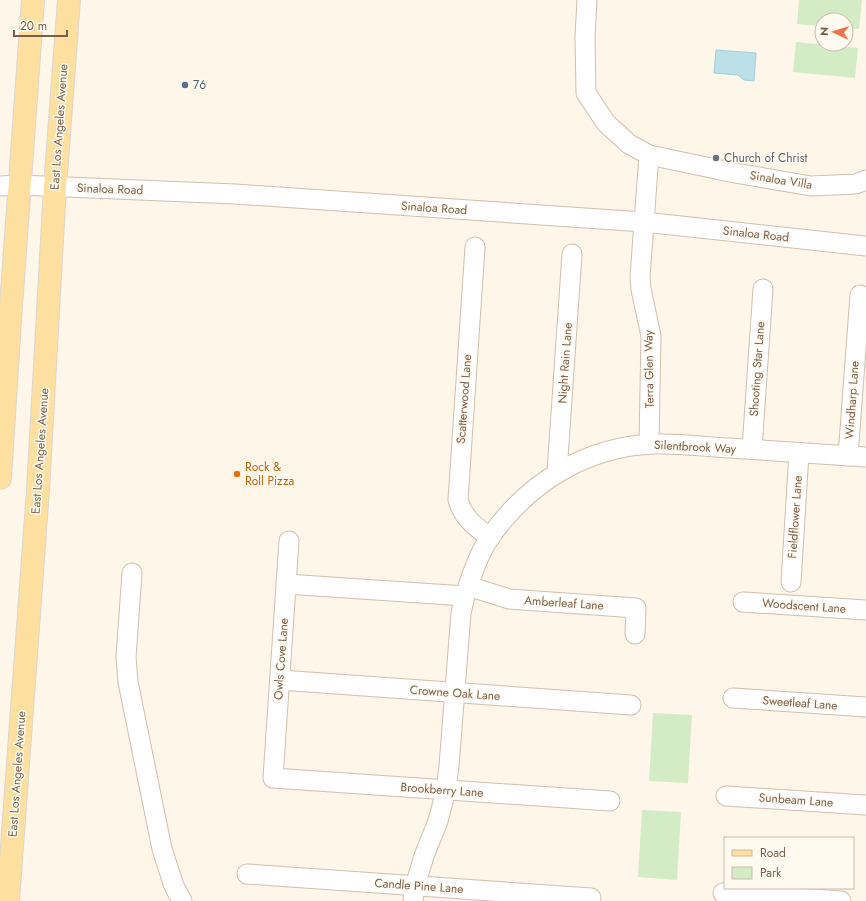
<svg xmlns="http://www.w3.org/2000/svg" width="866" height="901" font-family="Jost,sans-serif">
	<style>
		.green { fill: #d4ecc6 }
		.water { fill: #bce0e8; stroke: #a2cfdb }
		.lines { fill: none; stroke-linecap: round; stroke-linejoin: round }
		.minor-casing { stroke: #d0bfad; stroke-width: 21 }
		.major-casing { stroke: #dcd5d0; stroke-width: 24 }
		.minor { stroke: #fff; stroke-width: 19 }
		.major { stroke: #fddfa0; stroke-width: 22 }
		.service-dot { fill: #5c6f8a; stroke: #fffaf0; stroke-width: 1.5 }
		.worship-dot { fill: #6b7280; stroke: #fffaf0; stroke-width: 1.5 }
		.food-dot { fill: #e8710a; stroke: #fffaf0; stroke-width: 1.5 }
		.labels { text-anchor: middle; stroke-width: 3; stroke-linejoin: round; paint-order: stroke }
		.service-label { font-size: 12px; fill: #4e5e75; stroke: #fffaf0; text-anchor: start }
		.street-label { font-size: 12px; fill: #795e4b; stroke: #fffaf0 }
		.worship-label { font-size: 12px; fill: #5b616d; stroke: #fffaf0; text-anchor: start }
		.food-label { font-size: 12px; fill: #c56008; stroke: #fffaf0; text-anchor: start }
	</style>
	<rect width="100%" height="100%" fill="#fdf6e9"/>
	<!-- green -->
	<g class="green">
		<path d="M799 0H862L859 29 846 28V20H822V26L797 24Z"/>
		<path d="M796 42 858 48 855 78 793 72Z"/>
		<path d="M653 713 692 715 688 783 649 781Z"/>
		<path d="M642 810 681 812 677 880 638 877Z"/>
	</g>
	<!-- water -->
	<path class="water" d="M716 50 756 53 754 81 744 80 738 75 714 73Z"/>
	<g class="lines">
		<!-- minor casing -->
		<g class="minor-casing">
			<g id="minor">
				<path d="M587 0 585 37 586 93 606 123 629 144 649 155 735 173 811 186 856 184 866 180"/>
				<path d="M0 186 19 185 235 194 644 222 866 246"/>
				<path d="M475 247 458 500C464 519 475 526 490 538"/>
				<path d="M649 444 651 336 641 289 640 277 649 155"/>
				<path d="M752 449 763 289"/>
				<path d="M848 456 860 295"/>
				<path d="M557 472 572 254"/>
				<path d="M289 541 273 778 610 801"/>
				<path d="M132 573 126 657 128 682 162 849 174 886 182 901"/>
				<path d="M791 582 799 453"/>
				<path d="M286 584 465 596 461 613 449 766 446 790 438 821 424 856 415 886 413 901"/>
				<path d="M743 602 866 610"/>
				<path d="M635 634 636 608 509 599 468 586C474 569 480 552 490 537 529 482 587 446 655 444 680 443 706 447 730 448 776 451 821 454 866 457"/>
				<path d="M280 680 631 705"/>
				<path d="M733 698 866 707"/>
				<path d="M726 796 866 805"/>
				<path d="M247 874 591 898"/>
				<path d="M723 893 841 901"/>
			</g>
		</g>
		<!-- major casing -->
		<g class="major-casing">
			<g id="major">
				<path d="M0 478 10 320 33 0"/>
				<path d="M8 901 38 490 55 187 69 0"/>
			</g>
		</g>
		<!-- minor -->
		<use href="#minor" class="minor"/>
		<!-- major -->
		<use href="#major" class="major"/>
	</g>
	<!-- markers -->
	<circle class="service-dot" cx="185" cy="85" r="4"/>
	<circle class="worship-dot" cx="716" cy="158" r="4"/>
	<circle class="food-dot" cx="237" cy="474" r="4"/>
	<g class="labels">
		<!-- service labels -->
		<g class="service-label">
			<text x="193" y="89">76</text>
		</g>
		<!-- street labels -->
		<g class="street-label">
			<text transform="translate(59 127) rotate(-86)" y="4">East Los Angeles Avenue</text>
			<text transform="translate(781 180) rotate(9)" y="4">Sinaloa Villa</text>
			<text transform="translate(110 189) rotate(2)" y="4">Sinaloa Road</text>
			<text transform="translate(434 208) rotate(4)" y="4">Sinaloa Road</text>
			<text transform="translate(756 234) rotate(6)" y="4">Sinaloa Road</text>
			<text transform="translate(565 363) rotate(-86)" y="4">Night Rain Lane</text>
			<text transform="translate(649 369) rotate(-91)" y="4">Terra Glen Way</text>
			<text transform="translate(757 369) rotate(-86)" y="4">Shooting Star Lane</text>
			<text transform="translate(464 399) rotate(-86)" y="4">Scatterwood Lane</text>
			<text transform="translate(852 400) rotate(-86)" y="4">Windharp Lane</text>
			<text transform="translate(695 447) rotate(3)" y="4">Silentbrook Way</text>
			<text transform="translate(40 451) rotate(-86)" y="4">East Los Angeles Avenue</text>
			<text transform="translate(795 517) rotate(-86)" y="4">Fieldflower Lane</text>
			<text transform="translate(564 603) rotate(4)" y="4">Amberleaf Lane</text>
			<text transform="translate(804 606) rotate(4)" y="4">Woodscent Lane</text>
			<text transform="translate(281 659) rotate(-86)" y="4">Owls Cove Lane</text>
			<text transform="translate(455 693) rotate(4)" y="4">Crowne Oak Lane</text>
			<text transform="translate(800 703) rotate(4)" y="4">Sweetleaf Lane</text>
			<text transform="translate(17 774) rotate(-86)" y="4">East Los Angeles Avenue</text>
			<text transform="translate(442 790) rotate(4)" y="4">Brookberry Lane</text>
			<text transform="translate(796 800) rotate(4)" y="4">Sunbeam Lane</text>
			<text transform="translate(419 886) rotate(4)" y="4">Candle Pine Lane</text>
		</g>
		<!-- worship labels -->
		<g class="worship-label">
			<text x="724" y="162">Church of Christ</text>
		</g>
		<!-- food labels -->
		<g class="food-label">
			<text x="245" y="471">Rock &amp;<tspan x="245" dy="14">Roll Pizza</tspan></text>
		</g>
	</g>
	<!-- legend -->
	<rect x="724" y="837" width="130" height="52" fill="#fffaf0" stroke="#c9bcae"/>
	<rect x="732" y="850" width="20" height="6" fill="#fddfa0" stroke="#c9bcae"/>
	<text x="760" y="857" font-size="12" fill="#795e4b">Road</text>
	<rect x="732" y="867" width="20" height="12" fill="#d4ecc6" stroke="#c9bcae"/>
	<text x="760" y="877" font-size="12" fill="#795e4b">Park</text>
	<!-- north arrow -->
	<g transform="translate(834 32) rotate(274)"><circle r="19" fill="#fffaf0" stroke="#c9bcae"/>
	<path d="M0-3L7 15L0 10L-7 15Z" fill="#ea764b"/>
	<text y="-6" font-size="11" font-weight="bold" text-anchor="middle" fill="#795e4b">N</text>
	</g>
	<!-- scale -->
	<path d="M14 30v6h53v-6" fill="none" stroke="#795e4b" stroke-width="2"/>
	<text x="20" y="30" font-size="12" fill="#795e4b" stroke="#fffaf0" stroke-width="3" paint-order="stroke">20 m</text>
</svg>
